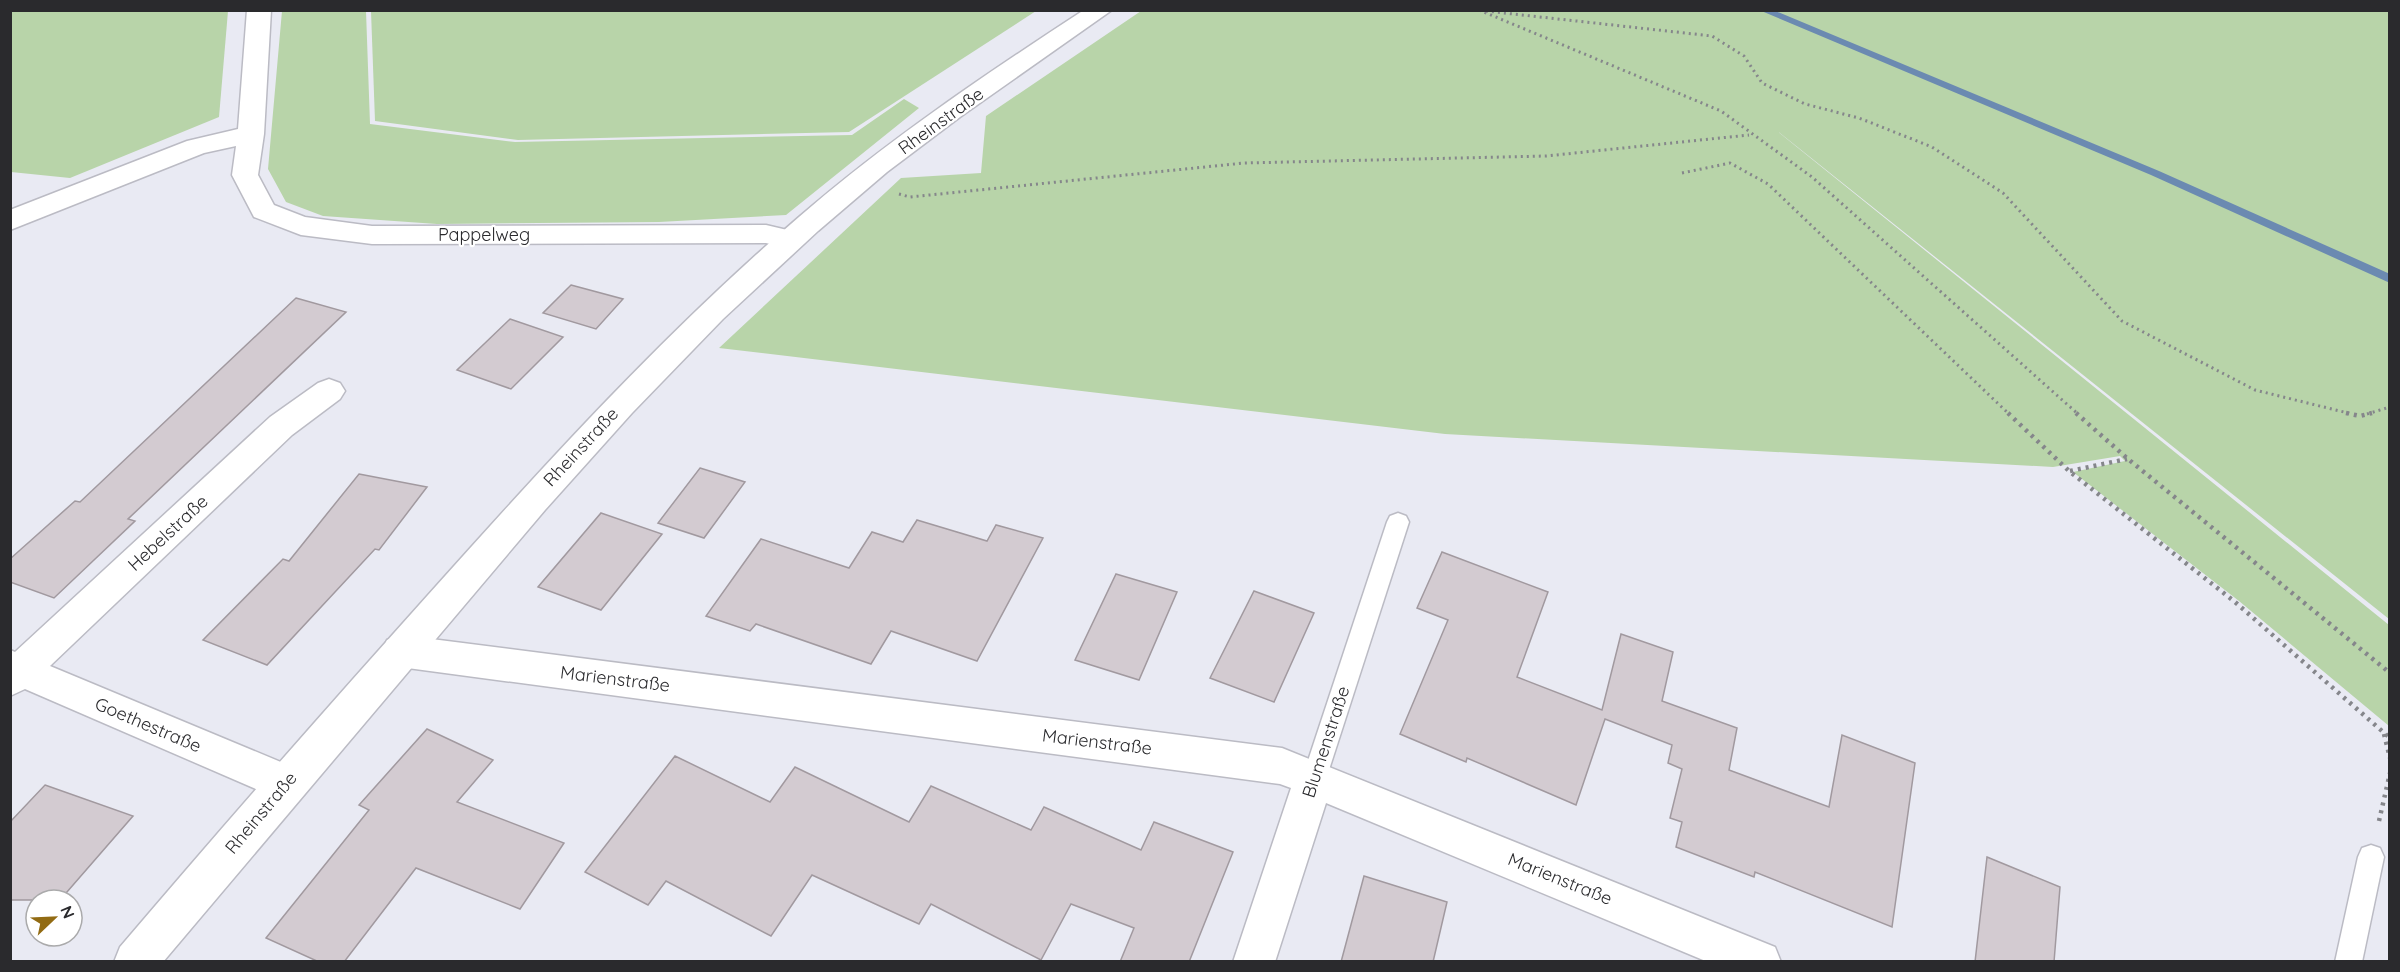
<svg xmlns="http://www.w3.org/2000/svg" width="2400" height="972" font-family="Quicksand,sans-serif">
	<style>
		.green { fill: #b8d4a9 }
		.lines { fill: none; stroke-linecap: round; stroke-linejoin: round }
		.stream { fill: #6b8ab1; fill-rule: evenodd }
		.building { fill: #d3cbd1; stroke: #a1999f; stroke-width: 1.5 }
		.service-casing { stroke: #bbbbc4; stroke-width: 3 }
		.minor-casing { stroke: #bbbbc4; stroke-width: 3 }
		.secondary-casing { stroke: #bbbbc4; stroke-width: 3 }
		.path-far1 { stroke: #85868b; stroke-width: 3; stroke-dasharray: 2 4; stroke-linecap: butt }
		.path { stroke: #85868b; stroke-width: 4.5; stroke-dasharray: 3 5; stroke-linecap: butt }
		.service { fill: #fff; fill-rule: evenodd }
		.minor { fill: #fff; fill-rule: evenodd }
		.secondary { fill: #fff; fill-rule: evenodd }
		.labels { text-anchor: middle; stroke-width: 4.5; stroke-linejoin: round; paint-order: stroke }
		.street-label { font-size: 18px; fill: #2a2a2d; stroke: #fff }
	</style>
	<rect width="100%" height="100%" fill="#e9eaf3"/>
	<!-- green -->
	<g class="green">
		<path d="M10 11H228L219 117 70 178 11 172Z"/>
		<path d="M282 11H366L370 124 515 142 852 135 904 99 919 108 786 215 659 222 437 224 323 216 286 202 268 169Z"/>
		<path d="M371 11V10L1036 11 849 132 518 140 375 121Z"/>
		<path d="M1141 11H2389V619L1771 126 2389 625V726L2239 601 2073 472 2125 461 2120 456 2053 467 1445 434 719 348 901 178 981 173 986 116Z"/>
	</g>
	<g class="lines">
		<!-- stream -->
		<path class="stream" d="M1759 10H1773L2159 171 2390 274V283L2151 175Z"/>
	</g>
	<!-- building -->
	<g class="building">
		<path d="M571 285 623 299 596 329 543 313Z"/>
		<path d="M296 298 346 312 128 519 135 521 54 598 10 582V559L75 501 80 502Z"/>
		<path d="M510 319 563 337 511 389 457 370Z"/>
		<path d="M700 468 745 482 704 538 658 523Z"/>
		<path d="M359 474 427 487 379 550 375 549 267 665 203 640 283 559 289 561Z"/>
		<path d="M601 513 662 534 601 610 538 587Z"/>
		<path d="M917 520 987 541 996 525 1043 538 977 661 891 631 871 664 756 624 750 631 706 616 761 539 849 568 872 532 903 542Z"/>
		<path d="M1442 552 1548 592 1517 677 1602 710 1621 634 1673 652 1662 701 1737 728 1729 770 1829 807 1842 735 1915 763 1892 927 1755 872 1754 877 1676 847 1682 822 1670 818 1682 769 1668 763 1672 745 1605 719 1576 805 1467 758 1466 762 1400 734 1448 620 1417 608Z"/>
		<path d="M1116 574 1177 592 1139 680 1075 660Z"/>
		<path d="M1254 591 1314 613 1274 702 1210 678Z"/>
		<path d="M427 729 493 760 457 802 564 843 520 909 416 868 344 962H319L266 938 369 810 359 805Z"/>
		<path d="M675 756 770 802 795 767 909 822 931 786 1031 830 1044 807 1141 850 1154 822 1233 852 1189 962H1120L1134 928 1071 904 1041 960 931 904 919 924 812 875 771 936 666 881 648 905 585 872Z"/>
		<path d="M45 785 133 816 60 900H10V822Z"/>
		<path d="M1987 857 2060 887 2054 962H1975Z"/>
		<path d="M1364 876 1447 902 1433 962H1341Z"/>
	</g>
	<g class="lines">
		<!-- service casing -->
		<g class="service-casing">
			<g id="service">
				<path d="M1398 513 1406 516 1409 522 1326 779 1323 787 1314 790 1305 787 1302 779 1387 522 1390 516Z"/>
				<path d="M2371 845 2380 848 2384 857 2362 962H2335L2358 857 2362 848Z"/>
			</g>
		</g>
		<!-- minor casing -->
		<g class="minor-casing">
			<g id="minor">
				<path d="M247 10H271L264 134 258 175 274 205 305 217 372 226 766 225 800 233 804 240 800 247 790 249 766 243 372 244 301 235 254 217 232 175 236 146 204 153 10 230V210L187 141 238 129Z"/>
				<path d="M329 379 340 383 345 391 340 399 292 435 50 666 300 770 305 783 300 796 286 801 272 796 25 689 10 696V650L15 652 270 417 318 383Z"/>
				<path d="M400 635 1282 748 1775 947 1781 962H1708L1326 803 1275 962H1233L1291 788 1280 784 400 667 387 662 382 651 387 640Z"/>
			</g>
		</g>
		<!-- secondary casing -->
		<g class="secondary-casing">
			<path id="secondary" d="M1084 10H1112L960 117 887 172 818 231 723 319 632 413 545 510 163 962H114L120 947C221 828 324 711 428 595 546 463 665 332 799 217 888 140 986 74 1084 10Z"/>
		</g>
		<!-- path-far1 -->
		<g class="path-far1">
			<path d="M1479 10 1721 111 1812 177 2078 414"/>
			<path d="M1486 11 1712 36 1744 56 1762 83 1805 104 1859 118 1932 147 2003 193 2122 321 2255 390 2352 414"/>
			<path d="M1682 173 1730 163 1768 184 2009 414"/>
			<path d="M899 194 910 197 1244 163 1546 156 1749 135"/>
			<path d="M2367 414 2390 407"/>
		</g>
		<!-- path -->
		<g class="path">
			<path d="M2008 413 2069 471 2235 602 2390 738"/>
			<path d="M2076 413 2128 459 2390 673"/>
			<path d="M2346 413 2360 416 2372 413"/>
			<path d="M2070 471 2127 459"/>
			<path d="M2384 734 2390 758"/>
			<path d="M2379 821 2390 773"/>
		</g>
		<!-- service -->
		<use href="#service" class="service"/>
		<!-- minor -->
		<use href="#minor" class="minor"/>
		<!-- secondary -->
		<use href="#secondary" class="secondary"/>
	</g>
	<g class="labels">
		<!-- street labels -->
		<g class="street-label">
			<text transform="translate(941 121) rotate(-36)" y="6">Rheinstraße</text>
			<text x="484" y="241">Pappelweg</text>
			<text transform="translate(581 447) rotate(-47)" y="6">Rheinstraße</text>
			<text transform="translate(168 533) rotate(-43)" y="6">Hebelstraße</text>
			<text transform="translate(615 679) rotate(7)" y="6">Marienstraße</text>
			<text transform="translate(148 725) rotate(23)" y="6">Goethestraße</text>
			<text transform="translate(1097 742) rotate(7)" y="6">Marienstraße</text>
			<text transform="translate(1326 742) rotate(-72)" y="6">Blumenstraße</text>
			<text transform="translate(261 813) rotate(-50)" y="6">Rheinstraße</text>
			<text transform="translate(1560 879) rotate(22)" y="6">Marienstraße</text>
		</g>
	</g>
	<!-- border -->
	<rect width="2400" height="972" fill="none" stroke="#2a2a2d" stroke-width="24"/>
	<!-- north arrow -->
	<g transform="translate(54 918) rotate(67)"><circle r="28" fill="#ffffff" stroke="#aaaaab" stroke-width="1.5"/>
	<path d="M0-4.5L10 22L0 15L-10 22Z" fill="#926b13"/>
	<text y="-9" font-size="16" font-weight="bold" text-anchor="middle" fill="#2a2a2d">N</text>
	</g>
</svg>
